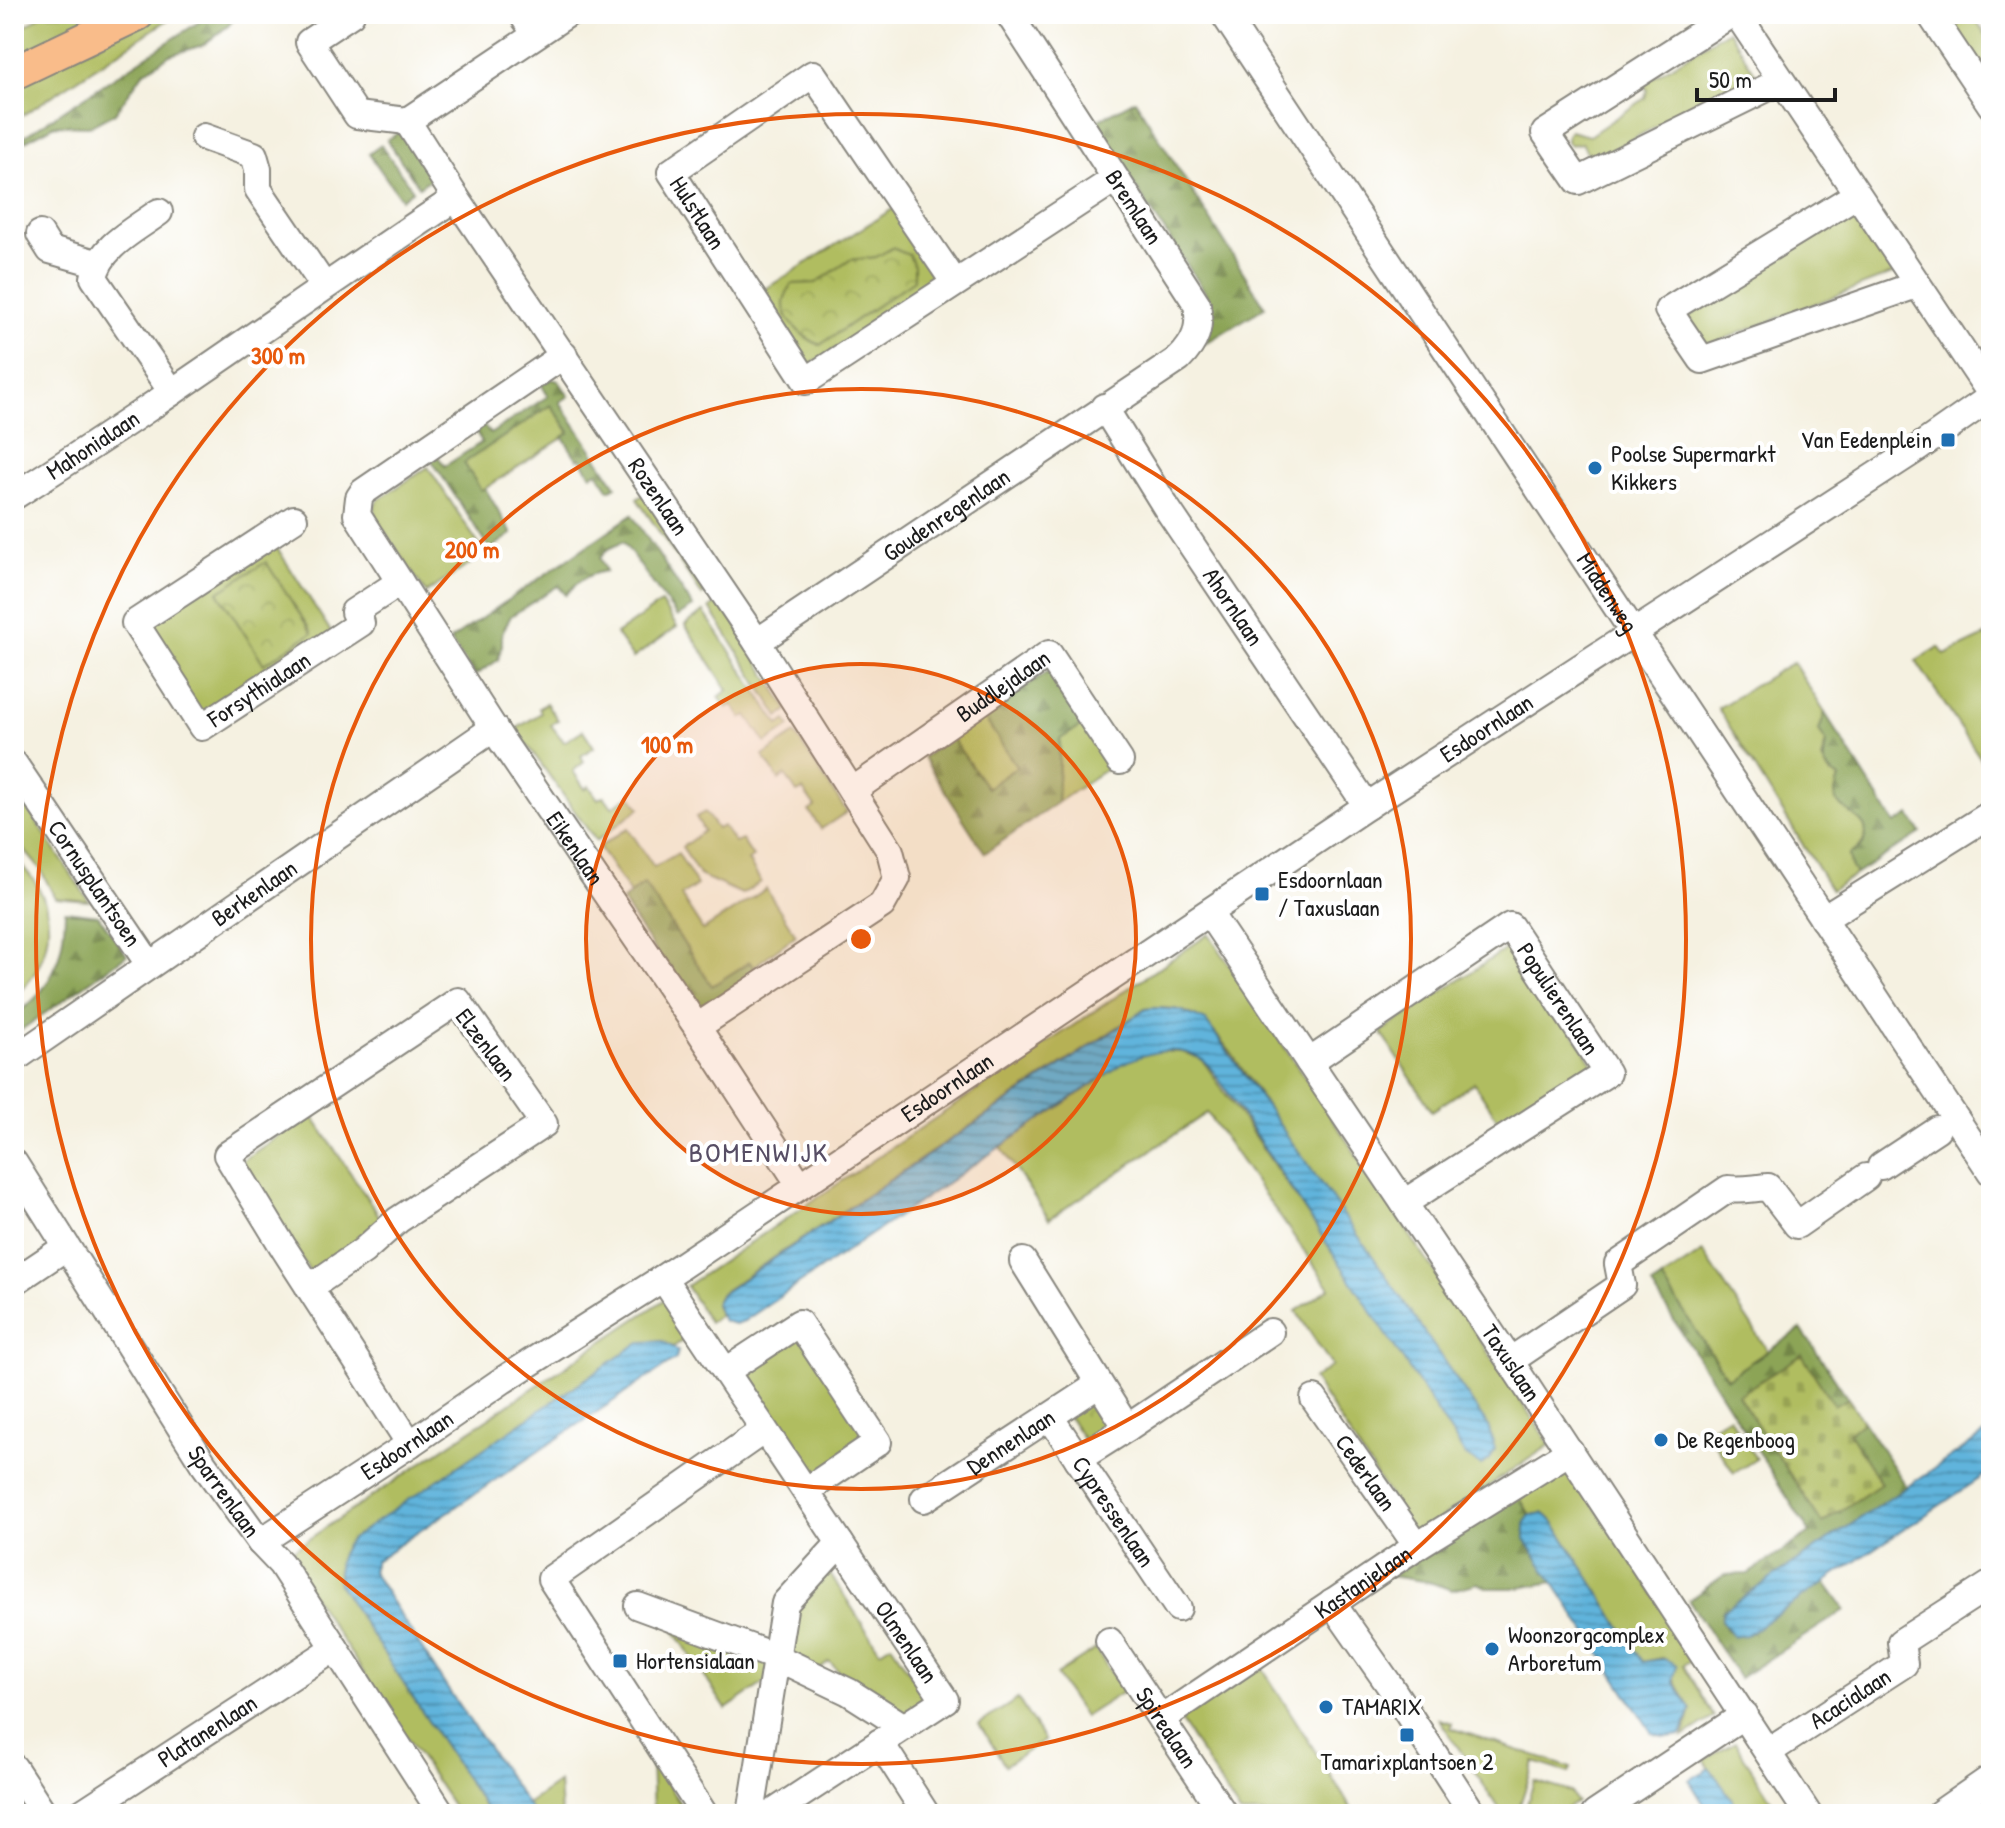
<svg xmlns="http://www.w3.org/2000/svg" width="2005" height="1828" font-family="'Patrick Hand',sans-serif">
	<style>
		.grass { fill: #b0bd60; stroke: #666c3e; stroke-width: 2 }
		.forest { fill: url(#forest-firs); stroke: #546039; stroke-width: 2 }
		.cemetery { fill: url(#cemetery-stones); stroke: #666c3e; stroke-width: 2 }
		.park { fill: url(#park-crowns); stroke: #666c3e; stroke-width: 2 }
		.water { fill: url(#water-rules); stroke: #3e687c; stroke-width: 2 }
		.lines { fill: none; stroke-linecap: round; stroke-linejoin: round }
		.minor-casing { stroke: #88867e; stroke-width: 30 }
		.major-casing { stroke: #88867e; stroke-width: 36 }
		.minor { stroke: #fff; stroke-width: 26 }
		.major { stroke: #f9bc8a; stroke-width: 32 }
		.ring { fill: none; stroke: #e8590c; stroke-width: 4 }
		.poi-dot { fill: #1f6fb2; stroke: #fff; stroke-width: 3 }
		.labels { text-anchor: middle; stroke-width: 8; stroke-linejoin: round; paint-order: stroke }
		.street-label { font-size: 24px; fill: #1c1c1c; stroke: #fff }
		.poi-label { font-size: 24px; fill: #1c1c1c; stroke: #fff; text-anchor: start }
		.quarter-label { font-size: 28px; letter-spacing: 2px; fill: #574e65; stroke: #fff }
		.centre { fill: #e8590c; stroke: #fff; stroke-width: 4 }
		.ring-label { font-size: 24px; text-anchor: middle; font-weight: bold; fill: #e8590c; stroke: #fff; stroke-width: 8; stroke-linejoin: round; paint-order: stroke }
	</style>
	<defs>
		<pattern id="forest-firs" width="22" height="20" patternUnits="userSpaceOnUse" patternTransform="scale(2)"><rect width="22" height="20" fill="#8ca456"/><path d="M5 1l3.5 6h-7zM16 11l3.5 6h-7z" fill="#728546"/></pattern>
		<pattern id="cemetery-stones" width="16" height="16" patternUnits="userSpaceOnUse" patternTransform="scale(2)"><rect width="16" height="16" fill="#b0bd60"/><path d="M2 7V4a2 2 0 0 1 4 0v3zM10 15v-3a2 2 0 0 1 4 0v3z" fill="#97a253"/></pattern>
		<pattern id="park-crowns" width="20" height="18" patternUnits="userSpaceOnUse" patternTransform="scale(2)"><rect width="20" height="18" fill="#b0bd60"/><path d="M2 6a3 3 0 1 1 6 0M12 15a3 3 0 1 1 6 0" fill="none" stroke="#97a253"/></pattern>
		<pattern id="water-rules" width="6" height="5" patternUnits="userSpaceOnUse" patternTransform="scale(2)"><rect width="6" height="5" fill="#60b4dc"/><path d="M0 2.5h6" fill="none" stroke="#4e92b2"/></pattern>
	</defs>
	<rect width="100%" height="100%" fill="#fff"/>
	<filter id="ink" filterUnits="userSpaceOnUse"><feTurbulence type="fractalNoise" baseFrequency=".0125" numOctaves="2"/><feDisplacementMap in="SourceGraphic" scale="16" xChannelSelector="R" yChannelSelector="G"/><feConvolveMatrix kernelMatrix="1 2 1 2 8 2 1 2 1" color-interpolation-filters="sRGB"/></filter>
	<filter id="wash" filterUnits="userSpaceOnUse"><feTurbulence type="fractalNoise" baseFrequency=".006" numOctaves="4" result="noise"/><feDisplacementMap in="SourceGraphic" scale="32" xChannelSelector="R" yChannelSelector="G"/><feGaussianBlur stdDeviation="1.8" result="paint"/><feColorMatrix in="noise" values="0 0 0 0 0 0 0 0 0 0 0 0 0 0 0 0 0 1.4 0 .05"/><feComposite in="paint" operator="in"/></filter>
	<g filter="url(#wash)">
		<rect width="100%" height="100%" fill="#f5f1e1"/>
		<!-- grass -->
		<g class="grass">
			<path d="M43 14H103L14 59V34Z"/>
			<path d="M158 14H173L172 17 14 121V85Z"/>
			<path d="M1944 14H1972L1991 43V85Z"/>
			<path d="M1728 30 1757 76 1675 128 1662 123 1592 161 1582 143 1571 145 1567 143V135L1570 131 1589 136 1645 98 1647 90 1643 84Z"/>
			<path d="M896 207 942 281 808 366 762 291Z"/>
			<path d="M1858 210 1900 271 1706 346 1684 320 1793 243 1796 244 1824 232Z"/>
			<path d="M552 405 570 433 481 491 463 463Z"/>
			<path d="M428 467 485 554 426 593 375 517V505L378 500Z"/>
			<path d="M648 491 712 586 702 595 637 499Z"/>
			<path d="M272 540 335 638 205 722 141 624Z"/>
			<path d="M721 600 788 710 779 717 710 608Z"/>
			<path d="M661 603 677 627 633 658 616 634Z"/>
			<path d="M704 612 779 725 786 720 790 727 766 743 747 715 742 718 733 705 727 708 719 697 728 690 685 625Z"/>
			<path d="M1991 633V774L1916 661 1939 647 1945 655Z"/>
			<path d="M1793 662 1825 713 1819 731 1826 741 1822 759 1829 772 1839 778 1836 788 1839 805C1863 822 1881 832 1849 856L1856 874 1831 890 1718 708Z"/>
			<path d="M546 703 558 720 551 725 564 742 583 730 594 747 581 756 584 762 573 771 585 789 589 786 598 799 604 796 612 807 631 795 640 808 596 841 516 729 541 713 539 708Z"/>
			<path d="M983 716 1017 767 986 788 951 737Z"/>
			<path d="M1088 722 1115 763 1057 803 1060 739Z"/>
			<path d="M795 734 847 812 821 829 809 811 815 807 803 790 797 793 785 775 779 780 763 756Z"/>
			<path d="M14 788 89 901 55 898 41 870 14 838Z"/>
			<path d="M705 812 717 829 723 826 735 843 742 840 753 857 748 860 761 882 742 894 699 875 682 847 704 831 696 817Z"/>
			<path d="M628 828 654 867 678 853 697 885 681 896 703 930 766 889 796 935 753 967 749 962 712 986 644 884 630 894 599 847Z"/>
			<path d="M14 857C21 865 29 873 35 882 60 920 47 969 14 997Z"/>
			<path d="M1209 934 1550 1445 1415 1535 1313 1379 1332 1366 1296 1311 1330 1288 1207 1113 1049 1219 1001 1147 1122 1064 1149 1051 1182 1052 1202 1059 1361 1293 1466 1456 1490 1459 1495 1449 1232 1054C1206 1021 1192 1003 1145 1009L721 1293 715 1304 719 1316 709 1322 686 1286Z"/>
			<path d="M1515 943 1596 1068 1505 1130 1474 1083 1432 1111 1381 1032Z"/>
			<path d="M311 1114 386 1226 312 1275 240 1162Z"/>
			<path d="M1703 1252 1768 1351 1727 1378 1662 1279Z"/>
			<path d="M667 1298 690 1336 673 1347 663 1341 339 1585 489 1814H458L285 1555Z"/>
			<path d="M799 1335 869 1437 809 1479 744 1376Z"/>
			<path d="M1729 1416 1756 1459 1734 1473 1706 1430Z"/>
			<path d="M1567 1466 1696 1657 1683 1665 1714 1717 1683 1737 1691 1710 1663 1658 1643 1662 1553 1521 1543 1513 1530 1515 1519 1497Z"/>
			<path d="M825 1566 880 1651 891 1644 931 1705 910 1719 855 1689 829 1661 817 1671 783 1654 790 1603Z"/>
			<path d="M662 1612 769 1664 767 1681 726 1709Z"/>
			<path d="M1096 1649 1123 1692 1084 1717 1056 1675Z"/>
			<path d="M1261 1666 1355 1814H1240L1180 1720Z"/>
			<path d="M1018 1699 1044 1740 1005 1765 979 1724Z"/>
			<path d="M1439 1719 1452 1723 1451 1728 1571 1768 1569 1773 1534 1762 1517 1814H1503Z"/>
			<path d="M1735 1742 1774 1805 1780 1802 1788 1814H1742L1704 1760Z"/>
			<path d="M651 1759 687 1814H653Z"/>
			<path d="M1534 1781 1571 1792 1577 1802 1557 1814H1524Z"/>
			<path d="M559 1782 561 1814H534L527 1804Z"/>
		</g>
		<!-- forest -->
		<g class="forest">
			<path d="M211 14H238L228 26 203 45 170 55 143 73 115 113 91 126 55 125 14 147V143Z"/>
			<path d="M1135 100 1265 307 1206 343C1213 324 1211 311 1205 292L1093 123Z"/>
			<path d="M401 131 433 177 419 187 387 140Z"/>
			<path d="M381 145 413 190 401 199 369 154Z"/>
			<path d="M552 379 559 381 569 396 560 402 616 486 609 490 597 472 591 475 580 458 577 459 563 437 570 432 551 405 464 463 481 490 485 488 512 534 490 549 430 458 436 454 445 466 482 442 474 429 482 423 490 434 548 396 541 384Z"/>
			<path d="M632 515 693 607 677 617 623 542 608 549 600 558 606 571C587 574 578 581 566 595L558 586 511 616 502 633V647L498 660 474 676 450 640Z"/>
			<path d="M1053 668 1088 722 1060 739 1057 803 985 853 923 757 951 737 987 788 1017 767 983 716Z"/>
			<path d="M1825 713 1895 824 1910 815 1921 833 1856 874 1851 866 1849 855 1862 846C1876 820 1849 817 1836 801L1835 792 1839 778C1818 761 1824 766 1826 741L1819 731Z"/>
			<path d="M644 884 712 986 750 962 757 975 697 1015 622 901Z"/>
			<path d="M65 911 98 915 127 955 14 1035V1015C53 991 64 955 65 911Z"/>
			<path d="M1662 1279 1727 1378 1801 1329 1848 1398 1834 1407 1849 1432 1863 1421 1907 1487 1723 1611 1721 1620 1726 1630 1746 1635 1825 1582 1845 1610 1739 1678 1689 1600 1724 1575 1748 1574 1810 1533 1652 1286Z"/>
			<path d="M1519 1497 1530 1515C1516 1538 1542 1563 1554 1582L1519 1588H1488L1478 1583 1452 1590 1429 1582 1390 1576Z"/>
		</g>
		<!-- cemetery -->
		<path class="cemetery" d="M1802 1355 1834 1406 1848 1398 1863 1421 1849 1433 1881 1484 1822 1523 1738 1395Z"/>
		<!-- park -->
		<g class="park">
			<path d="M892 248 909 255 914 266V280L820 345C805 339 782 320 784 302 785 296 789 289 791 284L816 283 850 260 876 257Z"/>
			<path d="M266 562 312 633 264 664 218 592Z"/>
			<path d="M1095 1394 1118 1430 1090 1449 1066 1413Z"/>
		</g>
		<!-- water -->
		<g class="water">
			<path d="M1155 1008 1180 1010 1206 1021 1374 1258 1488 1426 1495 1449 1490 1459 1481 1465 1466 1456 1225 1088C1218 1079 1210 1064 1201 1059 1176 1043 1146 1053 1122 1064L744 1321 735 1324 723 1321 715 1304 721 1294 1146 1009Z"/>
			<path d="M663 1341 678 1351 676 1359 375 1561 372 1571 447 1688 534 1814H489L339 1585C336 1564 338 1554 351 1539L640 1342Z"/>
			<path d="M1991 1430V1471L1746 1635 1733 1637 1721 1620 1723 1611Z"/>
			<path d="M1543 1513 1553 1521 1643 1662C1656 1660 1667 1655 1677 1666L1673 1680 1691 1710 1681 1735 1666 1737 1652 1733 1525 1539V1522L1530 1515Z"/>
			<path d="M1710 1768 1742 1814H1710L1689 1780Z"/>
		</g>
	</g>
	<g filter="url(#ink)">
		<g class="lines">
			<!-- minor casing -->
			<g class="minor-casing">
				<g id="minor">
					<path d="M351 14 309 42 357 115 407 121"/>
					<path d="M522 14 536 34"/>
					<path id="s1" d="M1224 14 1991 1172"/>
					<path d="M1731 14 1545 133 1578 181 1781 81"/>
					<path d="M1737 14 1991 394"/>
					<path d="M1930 14 1991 105"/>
					<path id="s2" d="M407 121 456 198 757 642 890 851 897 878 882 905 697 1027"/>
					<path d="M407 121 567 14"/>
					<path d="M204 137 254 155 258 169V189L324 286"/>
					<path d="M1856 195 1668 310 1702 360 1916 285"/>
					<path d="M159 212C135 230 99 247 94 278L172 392"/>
					<path d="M40 234 50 250 96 263"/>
					<path id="s3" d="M955 283 813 74 671 172 806 381 1115 179"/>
					<path id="s4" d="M564 355 363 492 359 498 357 515 502 741 697 1027 800 1185"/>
					<path id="s5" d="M1104 407 1166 507 1367 806"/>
					<path id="s6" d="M14 496C165 401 308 296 456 198"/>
					<path id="s7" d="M294 519 135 623 202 727 361 623 354 612 400 582"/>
					<path id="s8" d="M757 642 1179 359C1196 342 1201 328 1197 304L1009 14"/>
					<path id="s9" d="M14 764 149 964"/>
					<path id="s10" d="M852 791 1049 654 1120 761"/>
					<path id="s11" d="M1209 913 1510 1361 1808 1814"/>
					<path d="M1823 919 1991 814"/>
					<path id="s12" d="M14 1059 494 728"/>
					<path id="s13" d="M1309 1062 1510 926 1607 1073 1404 1203"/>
					<path id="s14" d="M14 1163 203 1463 260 1542 281 1564 442 1814"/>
					<path d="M1881 1166 1937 1129"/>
					<path d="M1023 1261 1127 1428 1078 1459"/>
					<path id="s15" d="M663 1278 945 1700 771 1814"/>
					<path d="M14 1282 66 1247"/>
					<path d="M309 1288 363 1251 398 1220 544 1124 458 1001 227 1155 285 1250 410 1444"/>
					<path d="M1510 1361 1622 1285 1618 1264 1728 1189C1743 1191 1753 1188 1768 1187L1797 1225 1866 1177"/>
					<path d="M726 1371 799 1323 878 1442 806 1491"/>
					<path id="s16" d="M1314 1399 1417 1546"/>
					<path id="s17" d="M1050 1417 1178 1608"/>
					<path d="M1127 1428 1270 1332"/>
					<path id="s18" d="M924 1499 1098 1385"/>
					<path id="s19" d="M260 1542 410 1444 503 1380 663 1278 1367 806 1918 448 1991 397"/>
					<path d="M1332 1603 1388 1683 1473 1814"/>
					<path d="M638 1606 776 1657 849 1692 904 1727"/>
					<path id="s20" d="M1109 1641 1224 1814"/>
					<path id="s21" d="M1161 1719 1417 1546 1570 1451"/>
					<path d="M880 1742 926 1814"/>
					<path id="s22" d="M1768 1752 1904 1664 1901 1642 1991 1584"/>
					<path d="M14 1768 44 1814"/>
					<path id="s23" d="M80 1814 335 1648"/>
					<path d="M704 1814 551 1579 764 1430"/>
					<path d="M751 1814 785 1603 840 1543"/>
					<path d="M1595 1814 1744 1715"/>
					<path d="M1939 1814 1991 1778"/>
				</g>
			</g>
			<!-- major casing -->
			<g class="major-casing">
				<path id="major" d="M14 73 138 14"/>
			</g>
			<!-- minor -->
			<use href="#minor" class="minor"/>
			<!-- major -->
			<use href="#major" class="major"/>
		</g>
	</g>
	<!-- distance rings -->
	<circle cx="861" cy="939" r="275" fill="#e8590c" fill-opacity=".12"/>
	<g class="ring">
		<circle cx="861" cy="939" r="275"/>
		<circle cx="861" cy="939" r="550"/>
		<circle cx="861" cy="939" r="825"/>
	</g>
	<!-- markers -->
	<g class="poi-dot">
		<rect x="1940" y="432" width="16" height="16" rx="4"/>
		<circle cx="1595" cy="468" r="8"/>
		<rect x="1254" y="886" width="16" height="16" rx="4"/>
		<circle cx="1661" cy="1440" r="8"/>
		<circle cx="1492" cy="1649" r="8"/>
		<rect x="612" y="1653" width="16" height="16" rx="4"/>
		<circle cx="1326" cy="1707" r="8"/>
		<rect x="1399" y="1727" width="16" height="16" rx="4"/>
	</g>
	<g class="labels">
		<!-- street labels -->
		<g class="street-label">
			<text transform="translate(1134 207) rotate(57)" y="8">Bremlaan</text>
			<text dy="8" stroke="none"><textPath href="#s3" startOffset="474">Hulstlaan</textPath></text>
			<text dy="8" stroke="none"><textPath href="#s6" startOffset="94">Mahonialaan</textPath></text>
			<text dy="8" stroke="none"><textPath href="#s2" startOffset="452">Rozenlaan</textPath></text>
			<text dy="8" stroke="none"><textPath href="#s8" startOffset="228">Goudenregenlaan</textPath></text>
			<text dy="8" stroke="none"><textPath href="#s1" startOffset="694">Middenweg</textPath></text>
			<text dy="8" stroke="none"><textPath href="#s5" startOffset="238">Ahornlaan</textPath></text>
			<text dy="8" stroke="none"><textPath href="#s7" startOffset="382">Forsythialaan</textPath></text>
			<text dy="8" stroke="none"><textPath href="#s10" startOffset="184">Buddlejalaan</textPath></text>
			<text dy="8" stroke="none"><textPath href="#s19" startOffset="1472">Esdoornlaan</textPath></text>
			<text dy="8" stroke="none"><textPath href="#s4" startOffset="666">Eikenlaan</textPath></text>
			<text dy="8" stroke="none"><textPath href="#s9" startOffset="144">Cornusplantsoen</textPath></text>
			<text dy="8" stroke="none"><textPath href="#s12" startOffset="292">Berkenlaan</textPath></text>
			<text dy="8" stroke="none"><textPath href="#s13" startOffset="330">Populierenlaan</textPath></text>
			<text transform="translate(486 1045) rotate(53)" y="8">Elzenlaan</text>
			<text dy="8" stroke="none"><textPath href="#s19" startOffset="824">Esdoornlaan</textPath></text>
			<text dy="8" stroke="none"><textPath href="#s11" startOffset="542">Taxuslaan</textPath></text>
			<text dy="8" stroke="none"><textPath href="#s18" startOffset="104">Dennenlaan</textPath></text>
			<text dy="8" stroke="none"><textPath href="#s19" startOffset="176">Esdoornlaan</textPath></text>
			<text dy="8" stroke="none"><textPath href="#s16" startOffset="90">Cederlaan</textPath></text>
			<text dy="8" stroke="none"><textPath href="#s14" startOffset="390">Sparrenlaan</textPath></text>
			<text dy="8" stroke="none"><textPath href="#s17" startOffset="114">Cypressenlaan</textPath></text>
			<text dy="8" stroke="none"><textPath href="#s21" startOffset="244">Kastanjelaan</textPath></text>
			<text dy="8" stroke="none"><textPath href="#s15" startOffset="438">Olmenlaan</textPath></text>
			<text dy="8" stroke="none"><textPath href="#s22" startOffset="98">Acacialaan</textPath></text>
			<text dy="8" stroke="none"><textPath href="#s20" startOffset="104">Spirealaan</textPath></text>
			<text dy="8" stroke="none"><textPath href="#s23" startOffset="152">Platanenlaan</textPath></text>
		</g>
		<!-- poi labels -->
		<g class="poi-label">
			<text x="1932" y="448" text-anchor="end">Van Eedenplein</text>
			<text x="1611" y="462">Poolse Supermarkt<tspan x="1611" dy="28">Kikkers</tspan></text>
			<text x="1278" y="888">Esdoornlaan<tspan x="1278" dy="28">/ Taxuslaan</tspan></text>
			<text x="1677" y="1448">De Regenboog</text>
			<text x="1508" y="1643">Woonzorgcomplex<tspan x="1508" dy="28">Arboretum</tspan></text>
			<text x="636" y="1669">Hortensialaan</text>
			<text x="1342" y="1715">TAMARIX</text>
			<text x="1407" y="1770" text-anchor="middle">Tamarixplantsoen 2</text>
		</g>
		<!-- quarter labels -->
		<g class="quarter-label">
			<text x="759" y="1162">BOMENWIJK</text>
		</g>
	</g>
	<circle cx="861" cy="939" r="12" class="centre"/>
	<g class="ring-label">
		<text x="278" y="364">300 m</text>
		<text x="472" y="558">200 m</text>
		<text x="667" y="753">100 m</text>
	</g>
	<!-- margin -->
	<rect width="2005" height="1828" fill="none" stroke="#fff" stroke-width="48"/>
	<!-- scale -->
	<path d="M1697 88v12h138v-12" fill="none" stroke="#1c1c1c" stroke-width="4"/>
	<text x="1709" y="88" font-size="24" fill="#1c1c1c" stroke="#ffffff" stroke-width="6" paint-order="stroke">50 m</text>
</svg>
